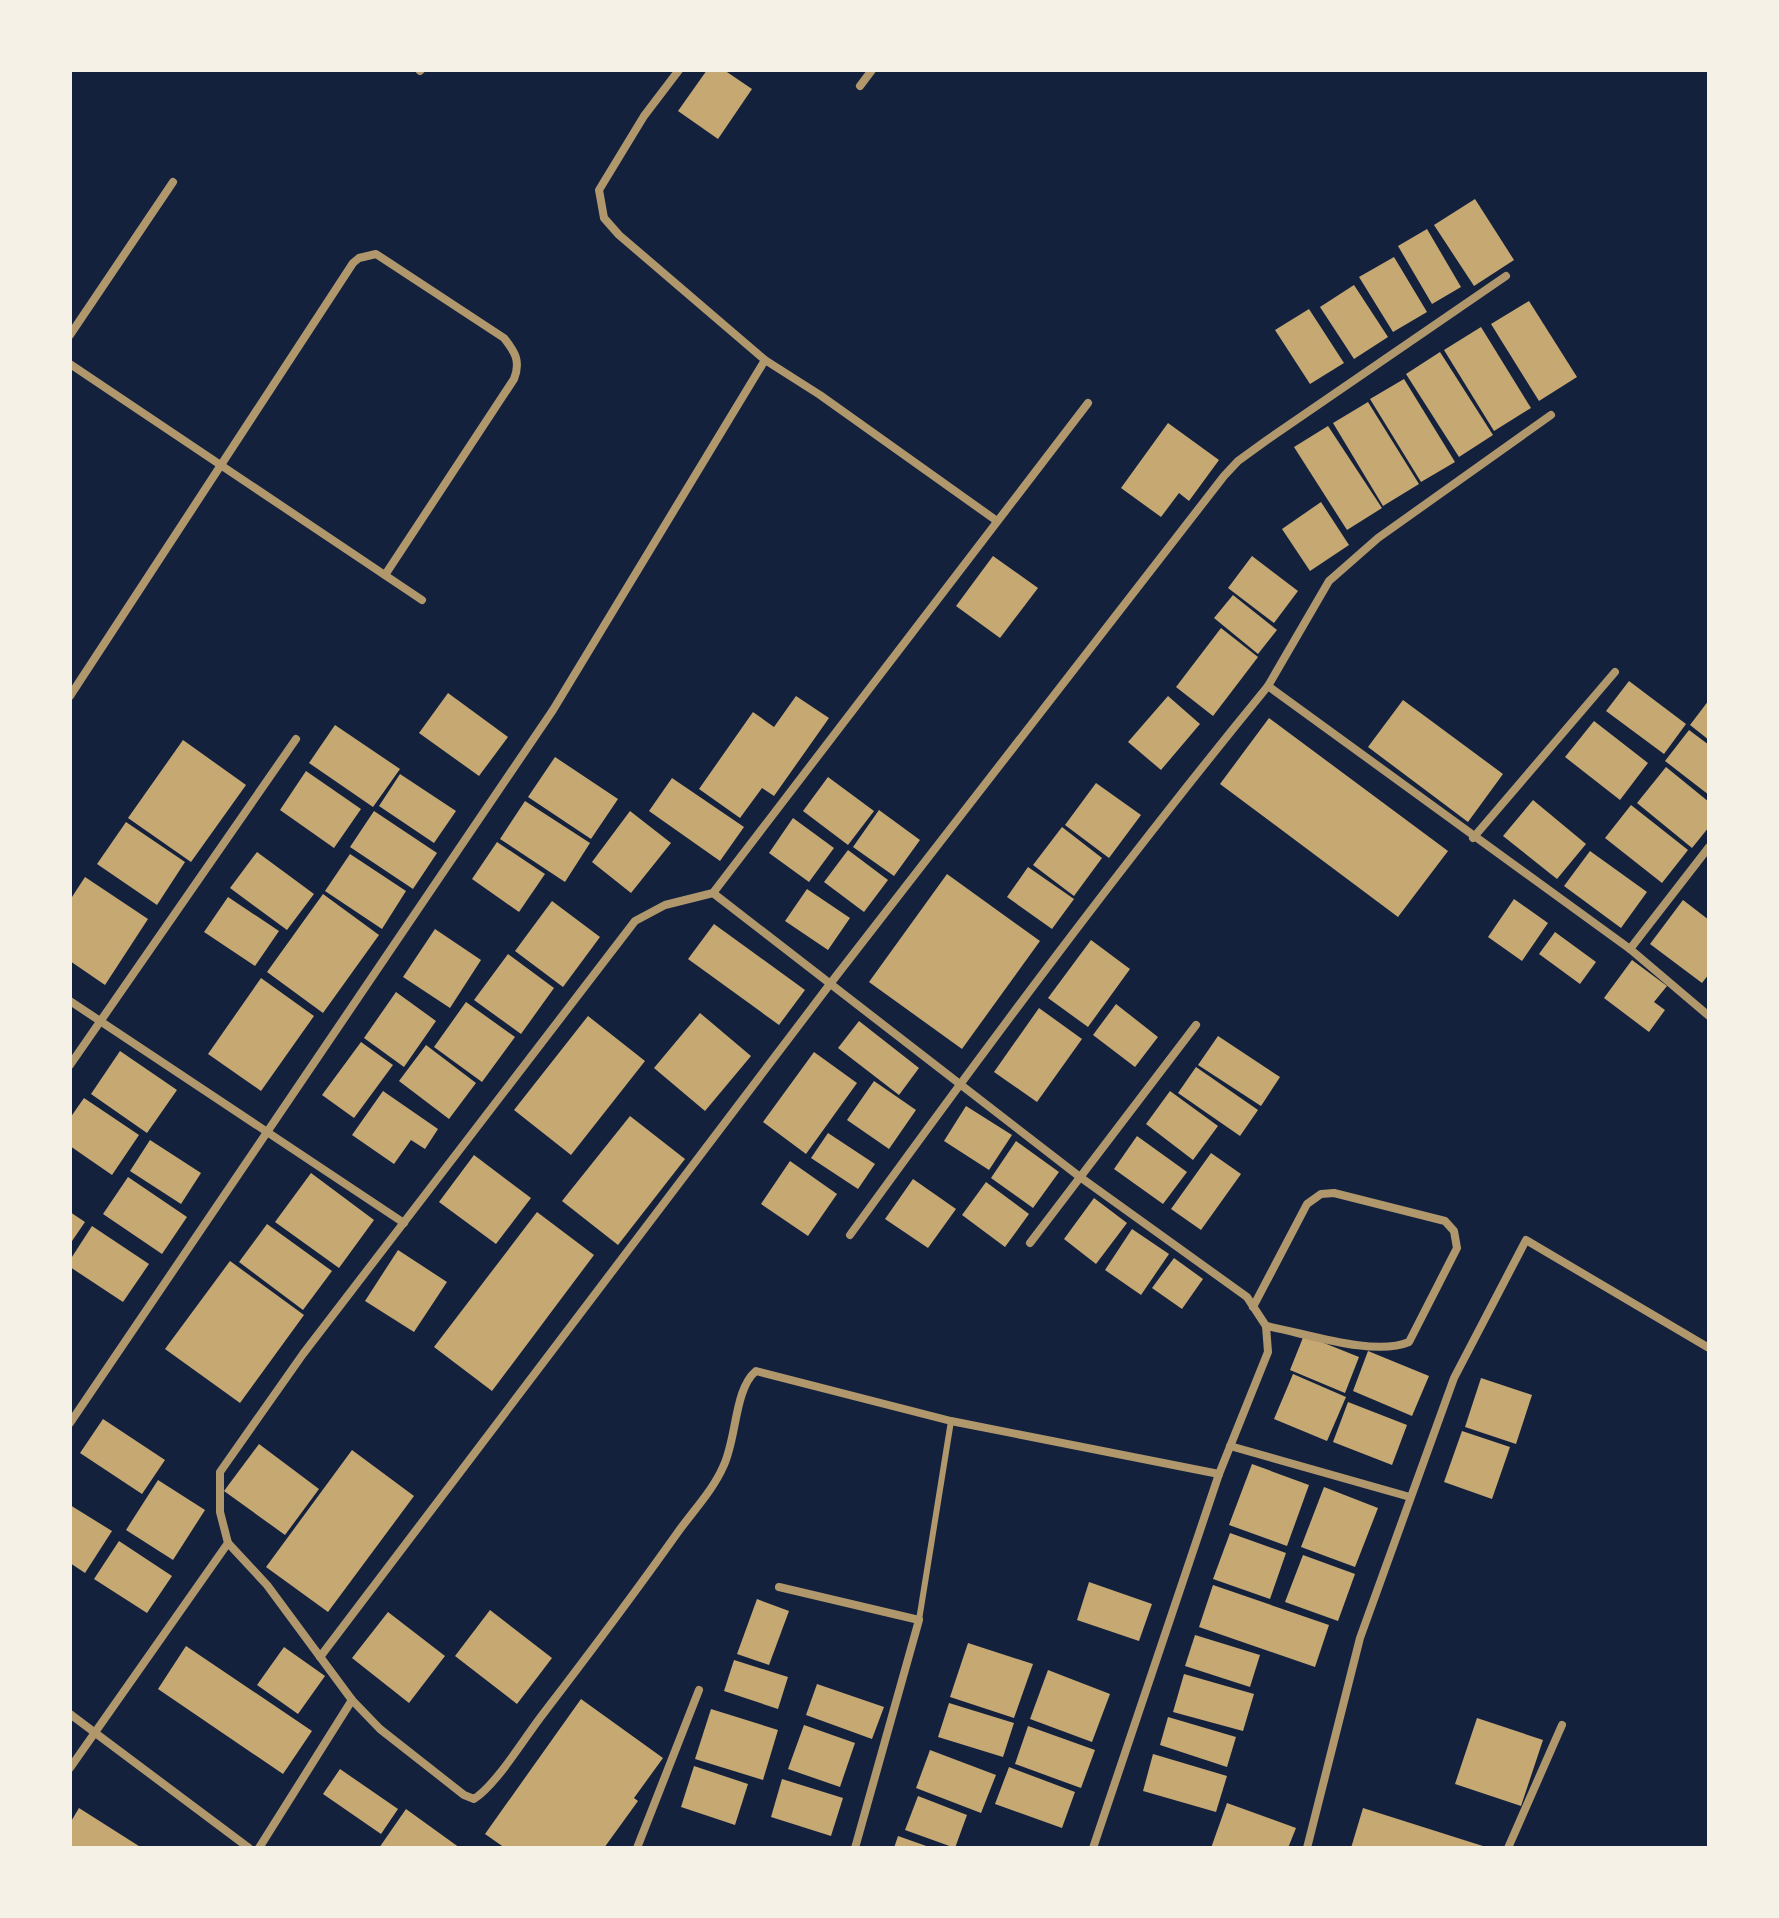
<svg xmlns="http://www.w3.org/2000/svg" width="1779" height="1918" font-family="'Space Grotesk',sans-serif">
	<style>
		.building { fill: #c6a872 }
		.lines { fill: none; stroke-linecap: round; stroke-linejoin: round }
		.service { stroke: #b1986c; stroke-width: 6 }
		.minor { stroke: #b1986c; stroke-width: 8 }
	</style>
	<rect width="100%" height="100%" fill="#14213d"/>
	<!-- building -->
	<g class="building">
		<path d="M707 70H724L752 89 718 139 678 111Z"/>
		<path d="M1475 199 1514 260 1474 286 1434 225Z"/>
		<path d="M1427 229 1461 287 1432 304 1398 246Z"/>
		<path d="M1394 257 1427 312 1393 332 1359 277Z"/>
		<path d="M1354 285 1388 337 1354 359 1320 307Z"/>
		<path d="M1529 301 1577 377 1539 401 1491 324Z"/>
		<path d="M1309 309 1344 363 1310 384 1275 330Z"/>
		<path d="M1481 327 1531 408 1494 431 1444 350Z"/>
		<path d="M1440 352 1493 435 1459 457 1406 374Z"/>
		<path d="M1404 379 1455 462 1421 482 1370 399Z"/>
		<path d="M1368 402 1419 484 1383 506 1333 423Z"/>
		<path d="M1168 423 1219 460 1189 501 1179 493 1161 517 1121 488Z"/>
		<path d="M1328 426 1382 508 1347 530 1294 447Z"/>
		<path d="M1321 502 1349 545 1310 571 1282 529Z"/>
		<path d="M993 556 1038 588 1000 638 956 606Z"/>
		<path d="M1252 556 1298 591 1274 623 1228 588Z"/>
		<path d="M1233 595 1277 630 1258 654 1214 618Z"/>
		<path d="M1221 628 1258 657 1213 716 1176 687Z"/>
		<path d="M1629 681 1686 724 1664 754 1606 711Z"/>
		<path d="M448 693 508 737 479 776 419 733Z"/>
		<path d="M796 696 829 718 774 796 762 788 740 818 699 789 753 712 774 727Z"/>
		<path d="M1168 696 1200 724 1161 770 1128 742Z"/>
		<path d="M1403 700 1503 774 1468 822 1368 747Z"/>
		<path d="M1709 700V740L1690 725Z"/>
		<path d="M1269 718 1448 851 1398 917 1220 784Z"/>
		<path d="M1594 721 1648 763 1620 800 1565 757Z"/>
		<path d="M335 725 400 769 373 807 309 763Z"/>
		<path d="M1689 730 1709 745V795L1665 761Z"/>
		<path d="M183 740 246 785 191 862 128 818Z"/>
		<path d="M555 757 618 799 591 839 528 797Z"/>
		<path d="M1666 767 1709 802V827L1692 848 1637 803Z"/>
		<path d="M306 771 361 809 334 848 280 810Z"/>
		<path d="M400 774 456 811 434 843 379 806Z"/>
		<path d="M828 777 874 811 848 845 803 811Z"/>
		<path d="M672 778 744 827 720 861 649 811Z"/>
		<path d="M1096 783 1141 815 1109 858 1065 825Z"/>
		<path d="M1533 800 1586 844 1557 879 1503 836Z"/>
		<path d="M525 801 590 843 565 882 500 839Z"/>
		<path d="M1631 805 1688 850 1662 883 1605 838Z"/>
		<path d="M879 810 920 840 894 876 853 847Z"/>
		<path d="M374 811 437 853 413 889 350 847Z"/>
		<path d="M630 811 671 843 631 893 592 862Z"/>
		<path d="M793 818 834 848 809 882 769 853Z"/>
		<path d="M126 822 185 862 157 905 97 864Z"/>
		<path d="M1062 827 1102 858 1074 896 1033 865Z"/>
		<path d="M497 842 545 874 519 912 472 879Z"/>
		<path d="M848 850 888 880 864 912 824 882Z"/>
		<path d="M1590 851 1647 892 1621 928 1564 886Z"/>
		<path d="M257 852 314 894 287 930 230 888Z"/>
		<path d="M350 854 406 891 382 929 325 891Z"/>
		<path d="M1028 867 1074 899 1052 929 1007 897Z"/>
		<path d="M947 874 1040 941 962 1049 869 982Z"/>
		<path d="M85 877 148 919 105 985 70 961V900Z"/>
		<path d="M807 889 850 918 828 950 785 921Z"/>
		<path d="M323 894 379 935 323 1013 267 972Z"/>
		<path d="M228 897 279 931 255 966 204 932Z"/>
		<path d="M1514 899 1548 923 1522 961 1488 937Z"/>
		<path d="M1683 900 1709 920V974L1702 983 1650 944Z"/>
		<path d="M552 901 600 937 563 987 515 951Z"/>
		<path d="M714 924 805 990 779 1025 688 959Z"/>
		<path d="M435 929 481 960 450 1008 403 977Z"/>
		<path d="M1555 932 1596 962 1580 984 1539 954Z"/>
		<path d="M1091 940 1130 969 1088 1027 1048 998Z"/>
		<path d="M508 954 554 988 521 1034 474 1000Z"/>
		<path d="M1632 960 1667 986 1654 1002 1665 1010 1649 1032 1604 998Z"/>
		<path d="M261 978 314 1016 261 1091 208 1054Z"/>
		<path d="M396 992 436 1021 404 1067 364 1038Z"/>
		<path d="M466 1002 515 1037 482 1082 434 1047Z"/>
		<path d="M1116 1004 1158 1037 1135 1067 1093 1035Z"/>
		<path d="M1039 1008 1082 1039 1037 1102 994 1072Z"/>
		<path d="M700 1013 751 1056 705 1111 654 1068Z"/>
		<path d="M588 1016 645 1061 571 1155 514 1110Z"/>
		<path d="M859 1021 919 1068 899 1095 838 1048Z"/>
		<path d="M1218 1036 1280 1077 1261 1106 1198 1065Z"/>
		<path d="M361 1042 393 1065 354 1118 322 1095Z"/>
		<path d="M426 1045 476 1083 449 1119 399 1081Z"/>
		<path d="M120 1051 177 1090 147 1133 91 1094Z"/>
		<path d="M814 1052 857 1083 806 1154 763 1122Z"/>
		<path d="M1196 1067 1258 1110 1240 1136 1178 1093Z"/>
		<path d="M874 1081 916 1110 889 1149 847 1120Z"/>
		<path d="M383 1091 438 1129 425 1149 411 1140 394 1164 352 1135Z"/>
		<path d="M1170 1091 1218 1126 1193 1160 1146 1124Z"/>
		<path d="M84 1098 139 1135 112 1175 70 1146V1118Z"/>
		<path d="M966 1106 1012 1135 989 1170 944 1141Z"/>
		<path d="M630 1116 685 1159 618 1245 562 1201Z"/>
		<path d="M828 1133 875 1164 858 1189 811 1158Z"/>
		<path d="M1137 1136 1187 1172 1163 1204 1114 1169Z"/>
		<path d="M150 1140 201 1173 181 1204 130 1171Z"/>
		<path d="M1016 1141 1059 1172 1033 1208 991 1178Z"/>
		<path d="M1211 1153 1241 1174 1201 1230 1171 1209Z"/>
		<path d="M474 1155 531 1198 496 1244 439 1202Z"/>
		<path d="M790 1161 837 1194 808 1236 761 1204Z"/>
		<path d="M311 1173 374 1220 339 1268 275 1222Z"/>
		<path d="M128 1177 187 1217 162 1254 103 1214Z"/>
		<path d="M913 1179 956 1209 928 1248 885 1219Z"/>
		<path d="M986 1182 1029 1214 1005 1247 962 1215Z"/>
		<path d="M1094 1198 1127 1223 1096 1264 1064 1239Z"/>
		<path d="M70 1212 85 1222 70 1244Z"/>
		<path d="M537 1212 594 1255 492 1391 434 1347Z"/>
		<path d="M267 1224 332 1271 303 1310 239 1262Z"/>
		<path d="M92 1226 149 1264 123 1302 70 1267V1260Z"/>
		<path d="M1132 1229 1169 1254 1141 1295 1105 1270Z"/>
		<path d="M398 1250 447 1282 414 1332 365 1301Z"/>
		<path d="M1174 1258 1203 1279 1182 1309 1152 1288Z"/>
		<path d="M230 1261 304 1315 240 1403 165 1349Z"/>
		<path d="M1304 1335 1359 1357 1345 1393 1290 1370Z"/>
		<path d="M1368 1351 1429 1376 1412 1416 1353 1391Z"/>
		<path d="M1293 1374 1346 1397 1327 1441 1274 1419Z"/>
		<path d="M1481 1378 1532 1395 1516 1444 1465 1427Z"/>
		<path d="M1348 1402 1407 1425 1392 1465 1333 1442Z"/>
		<path d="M103 1419 165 1460 142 1494 80 1453Z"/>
		<path d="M1462 1431 1510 1447 1492 1499 1444 1482Z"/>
		<path d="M259 1444 319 1489 285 1535 224 1491Z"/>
		<path d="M352 1450 414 1496 328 1612 266 1567Z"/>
		<path d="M1252 1464 1309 1485 1287 1546 1229 1525Z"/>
		<path d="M158 1480 205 1510 173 1560 126 1530Z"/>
		<path d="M1324 1487 1378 1508 1355 1567 1301 1547Z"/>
		<path d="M70 1505 112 1531 85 1573 70 1563Z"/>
		<path d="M1230 1533 1286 1553 1270 1599 1213 1579Z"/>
		<path d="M119 1541 172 1576 147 1613 94 1579Z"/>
		<path d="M1303 1555 1355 1574 1338 1621 1285 1602Z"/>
		<path d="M1089 1582 1152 1604 1139 1641 1077 1620Z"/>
		<path d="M1213 1585 1329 1625 1315 1667 1199 1627Z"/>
		<path d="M757 1599 789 1611 769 1665 737 1654Z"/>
		<path d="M490 1610 552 1658 517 1704 455 1656Z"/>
		<path d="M388 1612 445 1656 409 1703 352 1658Z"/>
		<path d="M1195 1635 1260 1655 1250 1687 1185 1666Z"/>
		<path d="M968 1643 1033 1664 1014 1718 950 1697Z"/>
		<path d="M186 1646 312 1731 283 1774 158 1689Z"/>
		<path d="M284 1647 325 1676 298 1714 257 1685Z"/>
		<path d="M734 1660 788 1677 778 1709 724 1691Z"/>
		<path d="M1048 1670 1110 1694 1092 1742 1030 1719Z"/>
		<path d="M1184 1674 1254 1694 1243 1731 1173 1712Z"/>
		<path d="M817 1684 884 1707 872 1739 806 1715Z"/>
		<path d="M581 1699 663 1758 634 1798 638 1801 604 1848H505L485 1834Z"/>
		<path d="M949 1703 1014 1723 1003 1757 938 1737Z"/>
		<path d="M711 1709 778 1730 763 1780 695 1759Z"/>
		<path d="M1168 1717 1236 1737 1227 1767 1160 1745Z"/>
		<path d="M1477 1718 1543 1740 1521 1806 1455 1784Z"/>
		<path d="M804 1725 855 1743 840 1787 788 1769Z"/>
		<path d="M1028 1726 1095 1750 1081 1788 1015 1764Z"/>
		<path d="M930 1750 996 1775 981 1813 916 1788Z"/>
		<path d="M1153 1754 1227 1776 1216 1812 1143 1791Z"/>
		<path d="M694 1766 748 1784 735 1825 681 1807Z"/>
		<path d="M1009 1767 1075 1792 1062 1828 995 1804Z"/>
		<path d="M340 1769 398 1809 381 1834 323 1794Z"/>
		<path d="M782 1779 843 1798 831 1836 771 1817Z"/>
		<path d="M918 1796 967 1815 955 1848 905 1830Z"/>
		<path d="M1227 1803 1296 1828 1288 1848H1211Z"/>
		<path d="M79 1808 142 1848H70V1823Z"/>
		<path d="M1363 1808 1486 1847V1848H1351Z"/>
		<path d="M406 1809 460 1848H379Z"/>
		<path d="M898 1836 932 1848H894Z"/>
	</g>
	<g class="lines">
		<!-- service -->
		<path class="service" d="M919 1620 951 1421"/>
		<!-- minor -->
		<g class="minor">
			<path d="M679 70 644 116 599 190 604 218 619 235 765 360"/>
			<path d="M420 71 421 70"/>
			<path d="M860 86 872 70"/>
			<path d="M70 335 173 182"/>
			<path d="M70 364 422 600"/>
			<path d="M1268 686 1329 581 1378 538 1551 415"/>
			<path d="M70 696 353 263 359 258 376 254 504 338C515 352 521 361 514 379L385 575"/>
			<path d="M1473 838 1615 672"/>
			<path d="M713 893 1080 1177 1247 1297 1266 1326 1268 1352 1219 1474 1093 1848"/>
			<path d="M1630 949 1709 847"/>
			<path d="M70 1001 404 1223"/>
			<path d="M70 1065 296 739"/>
			<path d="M850 1235C985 1049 1122 864 1268 686L1630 949 1709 1016"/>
			<path d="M1030 1243 1196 1025"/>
			<path d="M1253 1307 1307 1204 1321 1194 1334 1193 1445 1221 1454 1231 1457 1248 1409 1342C1374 1357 1305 1333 1266 1326"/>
			<path d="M70 1423 553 710 765 360 820 395 997 521"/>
			<path d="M1230 1446 1410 1497"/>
			<path d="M228 1543 267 1585 352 1700 380 1729 464 1795 474 1799C497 1784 525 1737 543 1714 589 1654 634 1594 678 1532 693 1511 713 1490 723 1467 737 1439 734 1389 756 1371L951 1421 1219 1474"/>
			<path d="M779 1587 919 1620 855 1848"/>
			<path d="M320 1657 830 984 1224 476 1238 461 1267 440 1506 276"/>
			<path d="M70 1714 249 1848"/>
			<path d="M70 1768 228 1543 220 1512V1472L303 1354 635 921 665 905 713 893 1088 403"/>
			<path d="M259 1848 352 1700"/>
			<path d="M637 1848 699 1690"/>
			<path d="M1307 1848 1360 1638 1454 1378 1526 1240 1709 1348"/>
			<path d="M1508 1848 1562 1725"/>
		</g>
	</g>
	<!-- border -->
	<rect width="1779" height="1918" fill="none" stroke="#f6f1e7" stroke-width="144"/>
</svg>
